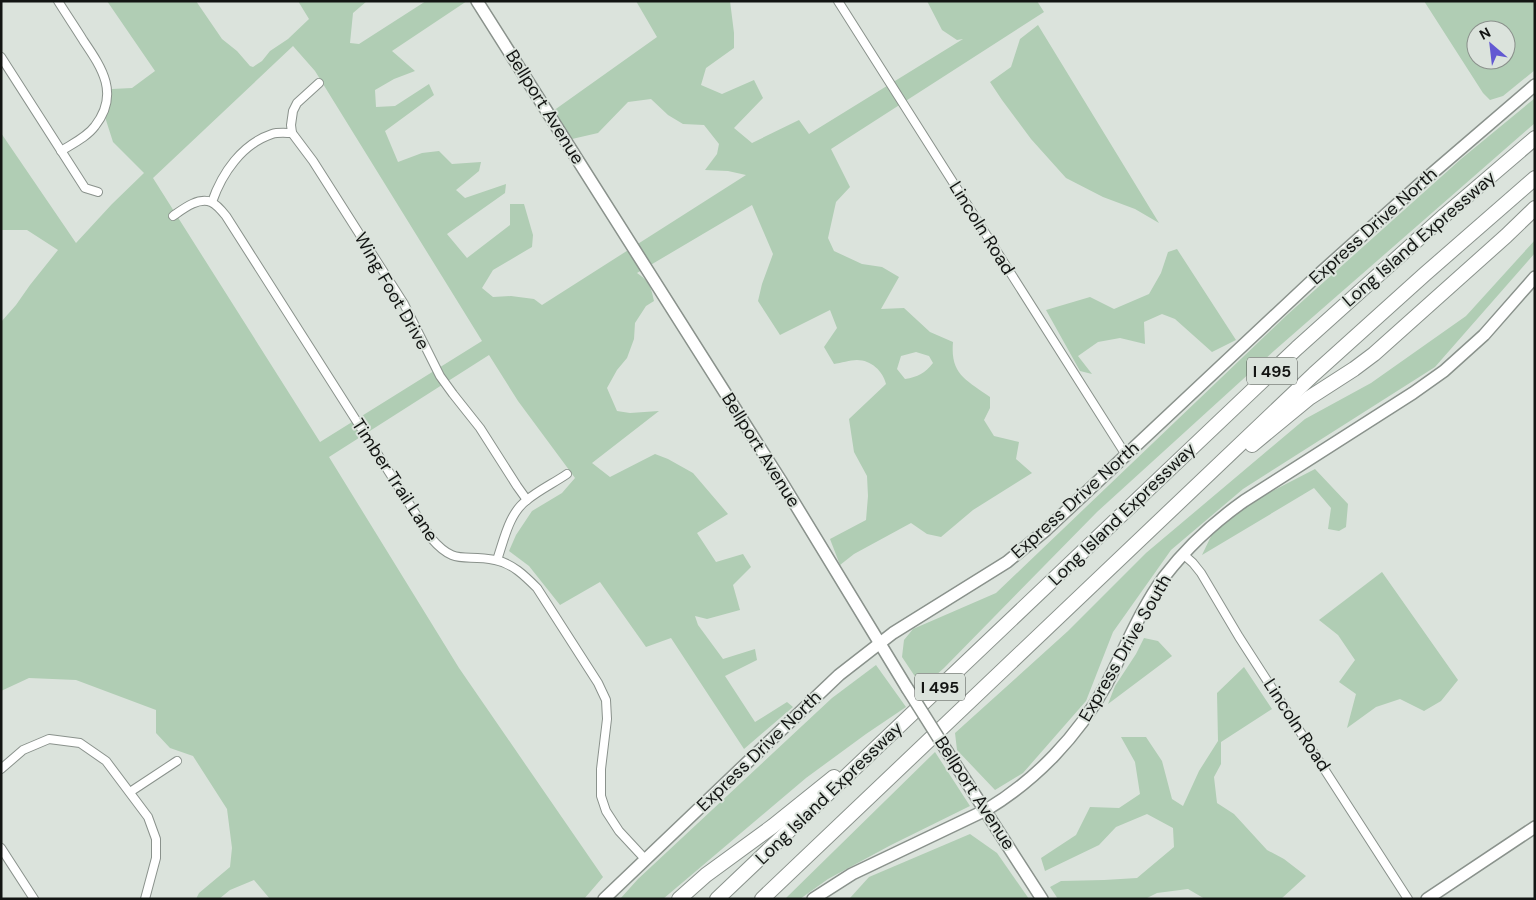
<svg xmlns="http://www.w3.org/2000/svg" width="1536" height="900" font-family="'DM Sans',sans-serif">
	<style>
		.green { fill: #b0cdb4; fill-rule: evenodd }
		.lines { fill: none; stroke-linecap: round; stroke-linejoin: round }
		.street-casing { stroke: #8a928c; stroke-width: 10 }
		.secondary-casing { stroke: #8a928c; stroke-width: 14 }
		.highway-casing { stroke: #8a928c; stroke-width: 16 }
		.street { stroke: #fff; stroke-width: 8 }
		.secondary { stroke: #fff; stroke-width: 11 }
		.highway { stroke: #fff; stroke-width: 14 }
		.secondary-bridge-casing { stroke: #8a928c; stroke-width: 14; stroke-linecap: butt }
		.secondary-bridge { stroke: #fff; stroke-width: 11 }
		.labels { text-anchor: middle; stroke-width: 4; stroke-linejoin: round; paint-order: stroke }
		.shield { fill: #dbe3dc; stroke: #4f534f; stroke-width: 1 }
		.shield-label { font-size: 16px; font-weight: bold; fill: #131513 }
		.street-label { font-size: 18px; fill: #131513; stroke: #dbe3dc }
	</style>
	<rect width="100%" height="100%" fill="#dbe3dc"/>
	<!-- green -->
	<g class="green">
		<path d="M107 1H196L222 39 237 51 250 66 253 67 262 61 270 51 288 39 309 19 298 1H367L353 13 350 43 359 44 426 1H467L392 51 415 71 394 79 375 90 376 107 395 106 429 84 434 95 385 131 398 162 422 153 439 151 452 164 481 162 479 171 456 190 465 198 506 184 505 193 447 234 467 258 510 225V204H524L533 235 532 247 493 270 482 288 493 297 511 296 534 299 542 305 746 175 728 171 705 170 717 154 719 144 704 125 683 124 668 115 651 99 628 102 598 133 572 139 553 111 657 37 636 1H730L734 33V48L706 68 701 85 722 94 754 80 763 98 734 128 752 143 799 120 809 134 963 39 957 40 942 30 927 1H1037L1044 12 831 149 850 187 836 202 828 238 834 251 862 264 882 267 899 277 881 309 904 308 930 332 953 342C950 375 967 380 990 397V408L984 420 994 436 1019 442 1016 459 1032 473 973 510 941 537 927 534 911 523 854 554 840 565 830 539 866 520 868 496 867 476 854 452 849 419 886 384C883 371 871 360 857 360 850 360 841 363 834 364L824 347 837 328 830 310 780 335 758 301 762 284 773 254 752 205 637 273C649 281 651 286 654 301L646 306 635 323 634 339 627 358 617 370 607 388 617 411 630 413 659 411 592 463 610 477 655 454 668 459 693 473 728 514 697 533 716 562 743 554 751 567 733 585 740 610 707 619 695 616 698 625 723 659 755 649 757 660 725 676 755 722 787 702 793 707 744 749 671 638 646 647 600 582 560 605 529 566 509 551 516 535 532 511 562 493 575 478 518 401 489 355 329 457 459 668 603 877 584 899H270L254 880 230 890 219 899H196L199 893 230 867 232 848 227 809 193 756 170 748 156 733V710L76 680 29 678 1 691V322L16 305 30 285 58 250 27 230H1V133L76 243 112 204 144 173 113 142 105 117 112 89 132 88 155 71ZM293 46 315 71 482 341 320 442 153 178ZM916 352 929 356 933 363C925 373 918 377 905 379L897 369 901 356Z"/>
		<path d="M1424 1H1535V70L1503 96 1490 100 1483 93ZM1476 30H1506V60H1476Z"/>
		<path d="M1038 25 1159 223 1135 209 1103 197 1066 178 1031 139 1002 100 990 82 1011 67 1020 39Z"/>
		<path d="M1535 98V123L1275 350 1097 512 944 668 926 684 916 678 902 657 904 640 913 629 996 593 1287 315 1461 159Z"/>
		<path d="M1535 240V253L1435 367 1243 489 1171 550 1113 632 1086 701 1023 773 995 790 957 750 955 733 1068 631 1146 553 1305 419 1371 383 1466 316Z"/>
		<path d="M1177 249 1236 340 1212 352 1175 319 1162 314 1144 322 1145 344 1120 338 1098 342 1078 356 1092 374 1080 371 1046 310 1090 297 1114 309 1149 294 1161 273 1168 252Z"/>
		<path d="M1315 469 1348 504 1346 527 1339 531 1328 529 1331 508 1314 488 1202 555 1213 532 1257 499Z"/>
		<path d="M1382 572 1458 680 1441 701 1424 711 1400 699 1376 707 1347 728 1356 694 1339 682 1355 660 1338 635 1319 620Z"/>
		<path d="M1144 638 1158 641 1172 656 1108 704 1115 686 1136 654Z"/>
		<path d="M876 665 906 707 866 734 806 778 663 899H620L638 879 832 698Z"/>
		<path d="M1244 667 1272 709 1221 742V764L1214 777 1217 803 1234 814 1267 850 1284 859 1306 876 1281 899H1205L1188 889 1157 893 1145 899H1058L1050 887 1061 881 1104 880 1137 878 1174 847 1173 828 1147 814 1116 827 1099 845 1045 871 1041 858 1076 835 1090 807 1119 808 1140 794 1135 762 1121 737H1146L1162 761 1172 799 1183 806 1199 771 1218 741 1217 693Z"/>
		<path d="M935 752 970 806 891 845 828 879 800 899H785Z"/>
		<path d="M970 834 997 853 1029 899 850 898 869 877Z"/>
	</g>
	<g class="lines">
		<!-- street casing -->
		<g class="street-casing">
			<g id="street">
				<path d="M58 1C66 14 75 27 83 40 102 68 120 94 95 126 87 137 72 144 61 151"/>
				<path d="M838 1 1126 455"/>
				<path d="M1 57 85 188 98 192"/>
				<path d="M319 83 297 103 293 111 291 125 292 133 313 161 404 304 440 376 453 394 480 428 517 486 527 500"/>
				<path d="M212 202C222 173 242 144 272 134 278 132 286 133 292 133"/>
				<path d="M173 216C183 209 198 197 211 202 216 204 222 211 226 216L431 538C456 567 464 553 495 560 512 563 525 576 537 588L598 683 606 700 607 719 601 769V796L606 811 619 831 645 859"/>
				<path d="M1183 554 1193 563 1201 573 1239 637 1408 899"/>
				<path d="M497 560C504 540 509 513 527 500 539 490 554 483 567 474"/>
				<path d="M1 769 23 750 49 739 80 743 106 761 148 817 156 839V858L145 899"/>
				<path d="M130 792 177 761"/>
				<path d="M1 848 34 899"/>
			</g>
		</g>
		<!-- secondary casing -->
		<g class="secondary-casing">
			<g id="secondary">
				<path d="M477 1 781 481 907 688"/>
				<path d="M948 753 1042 899"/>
				<path d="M604 899 839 675 893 633 1007 562 1046 530 1318 275 1422 182 1535 85"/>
				<path d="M813 899 852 874 986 810C1036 780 1078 736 1106 685 1125 649 1140 610 1164 577 1187 547 1213 523 1244 501L1413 393 1444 371 1484 335 1535 277"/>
				<path d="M1427 899 1535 827"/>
			</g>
		</g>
		<!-- highway casing -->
		<g class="highway-casing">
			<g id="highway">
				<path d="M1252 445 1309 398 1354 369 1374 354 1506 236 1535 208"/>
				<path d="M679 899 706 875 773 826 834 777"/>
				<path d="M717 899 1297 348 1445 215 1535 138"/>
				<path d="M762 899 1314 374 1425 274 1535 178"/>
			</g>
		</g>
		<!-- street -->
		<use href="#street" class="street"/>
		<!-- secondary -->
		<use href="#secondary" class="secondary"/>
		<!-- highway -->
		<use href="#highway" class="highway"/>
		<!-- secondary-bridge casing -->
		<g class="secondary-bridge-casing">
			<path id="secondary-bridge" d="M907 688 948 753"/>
		</g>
		<!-- secondary-bridge -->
		<use href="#secondary-bridge" class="secondary-bridge"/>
	</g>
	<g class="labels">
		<!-- shield labels -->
		<g class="shield">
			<rect x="1247" y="357.5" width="50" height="27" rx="4"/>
			<rect x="915" y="673.5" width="50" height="27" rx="4"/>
		</g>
		<g class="shield-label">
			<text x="1272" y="377">I 495</text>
			<text x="940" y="693">I 495</text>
		</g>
		<!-- street labels -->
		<g class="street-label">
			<text transform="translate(545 107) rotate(58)" y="6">Bellport Avenue</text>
			<text transform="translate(1373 226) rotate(-42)" y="6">Express Drive North</text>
			<text transform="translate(982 228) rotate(58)" y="6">Lincoln Road</text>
			<text transform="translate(1419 239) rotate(-41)" y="6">Long Island Expressway</text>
			<text transform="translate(392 291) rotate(60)" y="6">Wing Foot Drive</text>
			<text transform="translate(761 450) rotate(58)" y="6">Bellport Avenue</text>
			<text transform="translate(395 480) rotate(57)" y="6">Timber Trail Lane</text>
			<text transform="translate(1075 500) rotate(-42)" y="6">Express Drive North</text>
			<text transform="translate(1122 514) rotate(-44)" y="6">Long Island Expressway</text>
			<text transform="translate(1125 648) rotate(-60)" y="6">Express Drive South</text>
			<text transform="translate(1297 725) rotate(57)" y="6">Lincoln Road</text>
			<text transform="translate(759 751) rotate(-44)" y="6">Express Drive North</text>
			<text transform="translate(829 793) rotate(-44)" y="6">Long Island Expressway</text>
			<text transform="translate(975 793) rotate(57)" y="6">Bellport Avenue</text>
		</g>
	</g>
	<!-- border -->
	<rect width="1536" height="900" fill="none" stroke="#131513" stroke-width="5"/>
	<!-- north arrow -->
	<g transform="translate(1491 45) rotate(332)"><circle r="24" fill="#dbe3dc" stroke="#8b918c"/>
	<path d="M0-4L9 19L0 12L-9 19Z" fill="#6259d2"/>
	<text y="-8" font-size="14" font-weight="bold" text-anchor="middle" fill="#131513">N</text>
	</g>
</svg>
